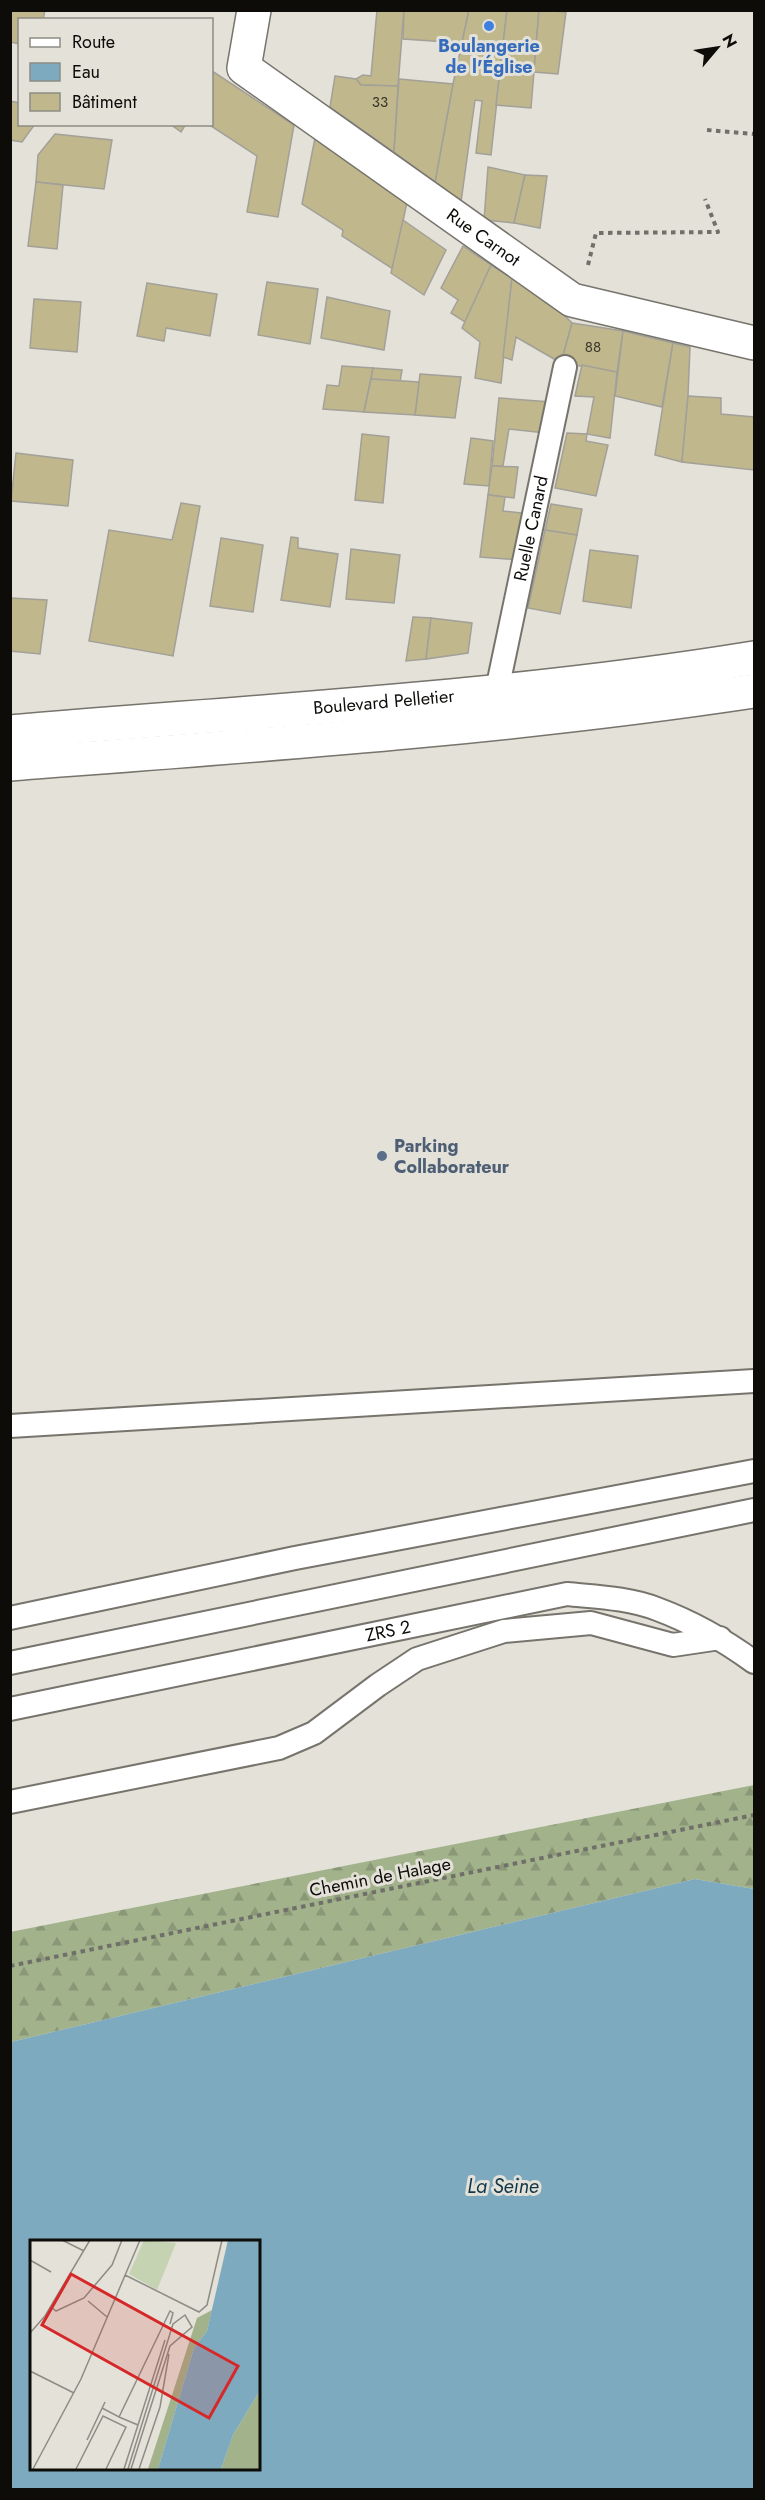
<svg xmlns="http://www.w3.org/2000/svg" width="765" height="2500" font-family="Jost,sans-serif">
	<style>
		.forest { fill: url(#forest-firs) }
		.water { fill: #7eaac0; fill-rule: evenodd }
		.building { fill: #c0b78d; stroke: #a2a098; stroke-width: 1.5 }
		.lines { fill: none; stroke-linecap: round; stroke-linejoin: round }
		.service-casing { stroke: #76746c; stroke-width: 26 }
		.minor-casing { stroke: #76746c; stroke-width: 36 }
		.secondary-casing { stroke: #76746c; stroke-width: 36 }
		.path { stroke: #716f69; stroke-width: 4; stroke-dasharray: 4.5 4.5; stroke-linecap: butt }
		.service { stroke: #fff; stroke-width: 22 }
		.minor { stroke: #fff; stroke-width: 33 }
		.secondary { stroke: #fff; stroke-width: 33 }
		.shop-dot { fill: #3f7fe0; stroke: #e3e1d8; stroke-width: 2 }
		.service-dot { fill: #5c6f8a; stroke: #e3e1d8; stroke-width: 2 }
		.labels { text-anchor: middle; stroke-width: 6; stroke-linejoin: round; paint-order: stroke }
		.number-label { font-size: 15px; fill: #3a372a }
		.shop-label { font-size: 18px; font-weight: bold; fill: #366cbe; stroke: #e3e1d8 }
		.street-label { font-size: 18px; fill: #0d0c09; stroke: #e3e1d8 }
		.service-label { font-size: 18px; font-weight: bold; fill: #4e5e75; stroke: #e3e1d8; text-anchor: start }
		.water-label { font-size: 20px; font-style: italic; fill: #103748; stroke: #e3e1d8 }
		.inset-road { fill: none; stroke: #8d8c85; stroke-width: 1.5 }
		.view { fill: #d62828; fill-opacity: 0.15; stroke: #d62828; stroke-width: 3 }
		.inset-edge { fill: none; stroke: #0d0c09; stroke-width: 3 }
	</style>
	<defs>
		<pattern id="forest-firs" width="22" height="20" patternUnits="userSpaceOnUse" patternTransform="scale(1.5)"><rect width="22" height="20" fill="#a2b28b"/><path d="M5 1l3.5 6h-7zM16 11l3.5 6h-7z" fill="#8a9877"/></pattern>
	</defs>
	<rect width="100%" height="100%" fill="#e3e1d8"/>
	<!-- forest -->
	<path class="forest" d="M754 1785V1889L695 1879 11 2042 10 1932Z"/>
	<!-- water -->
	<path class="water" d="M695 1879 754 1889V2489H11V2042ZM32 2242H258V2468H32Z"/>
	<!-- building -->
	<g class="building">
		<path d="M10 10H45L43 20H20V44L10 42Z"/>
		<path d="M377 10H404L398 86 361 85 356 79 363 75 371 76Z"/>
		<path d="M404 10H469L462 43 403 39Z"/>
		<path d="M469 10H507L491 155 476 153 482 101 475 100 461 202 435 182 453 84Z"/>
		<path d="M507 10H539L531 108 496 105Z"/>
		<path d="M539 10 566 12 558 74 534 72Z"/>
		<path d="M212 71 294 125 278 217 247 212 257 156 208 124H212Z"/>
		<path d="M335 76 356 79 361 85 398 86 394 152 330 107Z"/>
		<path d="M399 79 453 84 435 182 394 152Z"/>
		<path d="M10 101 20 103V124H35L22 142 10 140Z"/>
		<path d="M170 124H186L181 132Z"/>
		<path d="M55 134 112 140 104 189 36 182 38 155Z"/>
		<path d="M315 138 407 202 393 269 342 236 343 230 302 204Z"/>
		<path d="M488 167 525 175 514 223 484 220Z"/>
		<path d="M525 175 547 176 540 228 514 223Z"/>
		<path d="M36 182 63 185 57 249 28 246Z"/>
		<path d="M403 220 446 250 424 295 391 273Z"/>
		<path d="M463 246 491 265 465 322 451 313 458 300 441 288Z"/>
		<path d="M491 265 512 278 501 383 475 378 480 342 462 328Z"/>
		<path d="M512 278 554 305 572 323 561 363 516 337 512 360 503 357Z"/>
		<path d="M267 282 318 289 310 344 258 335Z"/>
		<path d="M147 283 217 294 210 336 166 328 164 341 137 336Z"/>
		<path d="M327 297 390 311 384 350 321 338Z"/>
		<path d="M34 299 81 302 77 352 30 348Z"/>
		<path d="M572 323 623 331 617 372 561 363Z"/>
		<path d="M623 331 673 343 662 407 615 396Z"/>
		<path d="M673 343 690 347 688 396 682 462 655 455Z"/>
		<path d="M582 365 617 372 610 438 587 434 594 397 575 396Z"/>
		<path d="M342 366 373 368 364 412 323 409 327 385 339 386Z"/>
		<path d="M373 368 402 370 400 382 371 379Z"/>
		<path d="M420 374 461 377 455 418 415 415Z"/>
		<path d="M371 379 419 382 415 415 364 412Z"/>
		<path d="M688 396 721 398V414L754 417V470L682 462Z"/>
		<path d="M499 398 551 402 545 433 509 429 503 466H492Z"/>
		<path d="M567 433 587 434 586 441 608 445 596 496 555 488Z"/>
		<path d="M362 434 389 437 383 503 355 500Z"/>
		<path d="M471 438 493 441 489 486 464 484Z"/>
		<path d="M16 453 73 460 68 506 11 501Z"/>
		<path d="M492 466 518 467 514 498 488 495Z"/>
		<path d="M488 495 505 497 503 511 530 514 520 560 480 557Z"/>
		<path d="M181 503 200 506 173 656 89 641 109 530 172 540Z"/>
		<path d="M551 504 582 509 577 535 545 530Z"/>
		<path d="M545 530 577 535 560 614 528 608Z"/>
		<path d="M291 537 298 538V548L338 554 330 607 281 600Z"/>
		<path d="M221 538 263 545 253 612 210 606Z"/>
		<path d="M351 549 400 555 394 603 346 599Z"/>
		<path d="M590 550 638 556 631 608 583 601Z"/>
		<path d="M10 598 47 600 40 654 10 651Z"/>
		<path d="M413 617 431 618 426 659 406 661Z"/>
		<path d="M431 618 472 623 468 653 426 659Z"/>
	</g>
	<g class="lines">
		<!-- service casing -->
		<g class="service-casing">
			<g id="service">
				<path id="s1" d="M497 690 565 367"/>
				<path d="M10 1426 754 1381"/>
				<path d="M10 1618 295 1558 754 1471"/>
				<path d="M10 1663 754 1510"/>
				<path id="s2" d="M10 1709 567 1594C597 1597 629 1598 657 1609 692 1622 724 1640 754 1662"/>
				<path d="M10 1802 279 1748 314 1733 378 1685 417 1659 504 1631 591 1623 673 1645 720 1638"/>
			</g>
		</g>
		<!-- minor casing -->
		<g class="minor-casing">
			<g id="minor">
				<path id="s3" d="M254 10 244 68 572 300 754 343"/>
			</g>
		</g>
		<!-- secondary casing -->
		<g class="secondary-casing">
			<g id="secondary">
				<path id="s4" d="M10 732C258 711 509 698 754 658"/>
				<path d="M10 764C259 745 508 728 754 691"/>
			</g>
		</g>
		<!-- path -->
		<g class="path">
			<path d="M707 130 754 134"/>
			<path d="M588 265 596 233 718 232 705 199"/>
			<path d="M10 1966 754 1815"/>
		</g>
		<!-- service -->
		<use href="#service" class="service"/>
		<!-- minor -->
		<use href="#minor" class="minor"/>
		<!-- secondary -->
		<use href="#secondary" class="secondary"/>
	</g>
	<!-- markers -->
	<circle class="shop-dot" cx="489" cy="26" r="6"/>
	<circle class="service-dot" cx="382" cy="1156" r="6"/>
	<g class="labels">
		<!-- number labels -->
		<g class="number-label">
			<text x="380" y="107">33</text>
			<text x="593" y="352">88</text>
		</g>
		<!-- shop labels -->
		<g class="shop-label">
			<text x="489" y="52">Boulangerie<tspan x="489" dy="21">de l'Église</tspan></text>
		</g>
		<!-- street labels -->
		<g class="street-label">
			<text dy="6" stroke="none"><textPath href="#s3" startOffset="352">Rue Carnot</textPath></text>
			<text dy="6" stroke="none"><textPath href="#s1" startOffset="165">Ruelle Canard</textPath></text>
			<text dy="6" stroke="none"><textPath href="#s4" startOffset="375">Boulevard Pelletier</textPath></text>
			<text dy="6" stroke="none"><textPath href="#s2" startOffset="386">ZRS 2</textPath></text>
			<text transform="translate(380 1877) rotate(-11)" y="6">Chemin de Halage</text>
		</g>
		<!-- service labels -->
		<g class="service-label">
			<text x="394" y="1152">Parking<tspan x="394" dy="21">Collaborateur</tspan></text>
		</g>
		<!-- water labels -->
		<g class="water-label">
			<text x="503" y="2193">La Seine</text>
		</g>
	</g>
	<!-- overview -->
	<g transform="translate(30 2240)">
		<rect width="230" height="230" fill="#e3e1d8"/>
		<path d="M182 70 177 91 164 108 128 229H118L167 78ZM229 152V229H191L203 195Z" fill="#a2b28b"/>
		<path d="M114 0 146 3 127 50 99 34Z" fill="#c6d3b3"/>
		<path d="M198 0H229V152L203 195 191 229H128L164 108 177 91Z" fill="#7eaac0"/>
		<path class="inset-road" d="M32 0 54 11M0 20 21 32M95 35 169 72 177 65 192 0M58 61 77 77M21 67 26 71 54 58 82 25 92 0M0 93 15 76 60 0M0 131 44 153M72 168 89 177 140 71 143 73 140 84M89 177 108 185M57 200 75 162M3 229 51 139 110 0M46 229 73 176 96 187 76 229M94 229 135 100M98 229 143 84 155 75 162 87 140 106 101 229M109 229 130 167 139 114"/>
		<path class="view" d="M41 34 208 126 179 178 12 85Z"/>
		<rect width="230" height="230" class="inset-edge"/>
	</g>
	<!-- border -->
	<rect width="765" height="2500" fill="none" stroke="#0d0c09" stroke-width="24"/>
	<!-- legend -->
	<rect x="18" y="18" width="195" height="108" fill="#e3e1d8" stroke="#8d8c85" stroke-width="1.5"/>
	<rect x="30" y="38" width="30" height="9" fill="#ffffff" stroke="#8d8c85" stroke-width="1.5"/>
	<text x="72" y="48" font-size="18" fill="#0d0c09">Route</text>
	<rect x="30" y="63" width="30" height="18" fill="#7eaac0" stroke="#8d8c85" stroke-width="1.5"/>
	<text x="72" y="78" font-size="18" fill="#0d0c09">Eau</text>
	<rect x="30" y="93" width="30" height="18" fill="#c0b78d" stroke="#8d8c85" stroke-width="1.5"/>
	<text x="72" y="108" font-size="18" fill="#0d0c09">Bâtiment</text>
	<!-- north arrow -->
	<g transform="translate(717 48) rotate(61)" stroke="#e3e1d8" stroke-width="4.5" paint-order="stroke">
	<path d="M0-4.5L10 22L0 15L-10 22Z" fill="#0d0c09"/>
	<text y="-9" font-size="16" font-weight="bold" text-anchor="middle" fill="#0d0c09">N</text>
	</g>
</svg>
